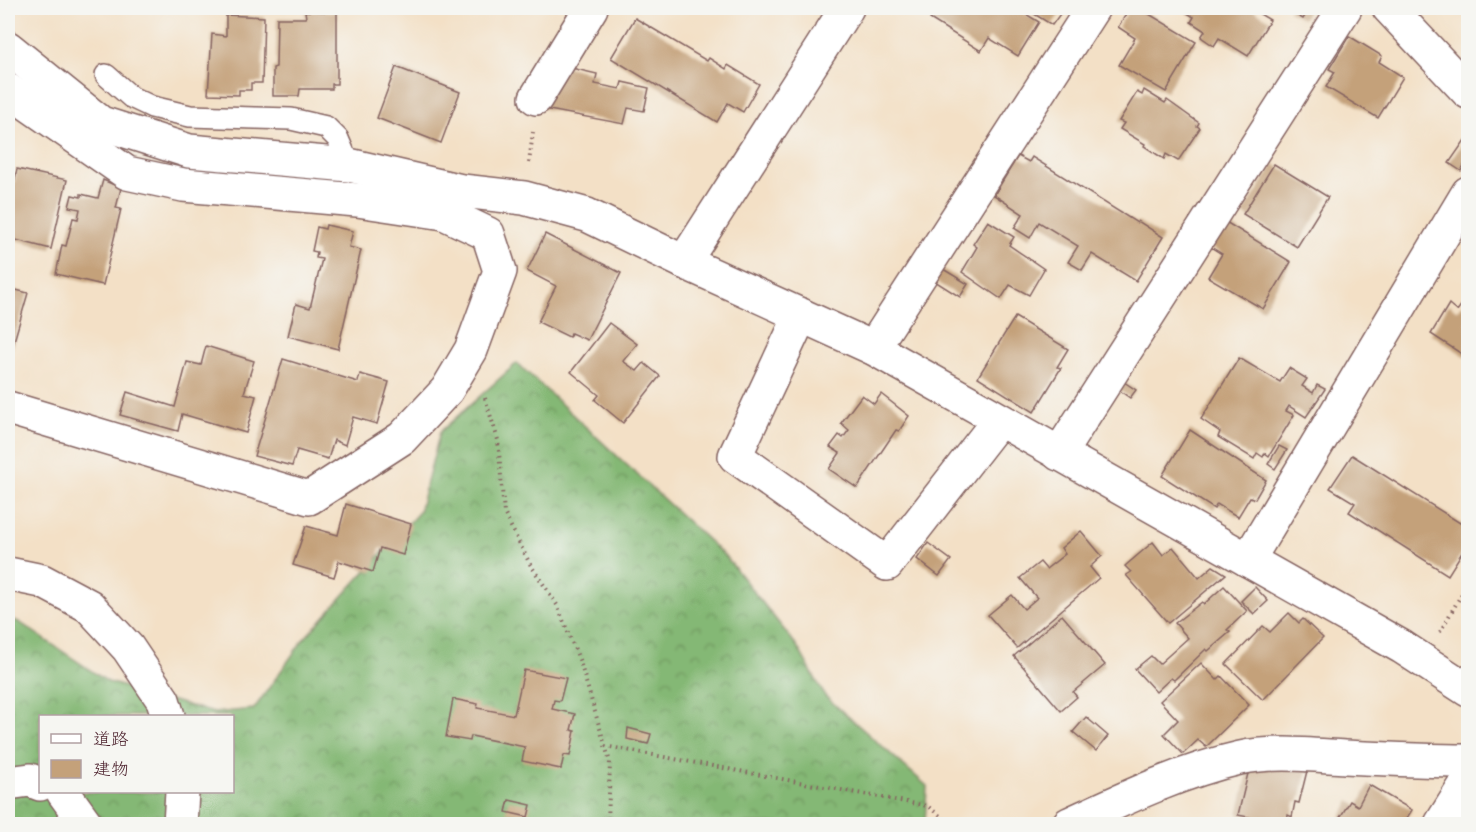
<svg xmlns="http://www.w3.org/2000/svg" width="1476" height="832" font-family="Mali,'Klee One',sans-serif">
	<style>
		.forest { fill: url(#forest-crowns); stroke: #676c50; stroke-width: 1.5; fill-rule: evenodd }
		.building { fill: #c4a17a }
		.lines { fill: none; stroke-linecap: round; stroke-linejoin: round }
		.lane-casing { stroke: #856361; stroke-width: 24 }
		.street-casing { stroke: #856361; stroke-width: 36 }
		.path { stroke: #856361; stroke-width: 4; stroke-dasharray: 1.5 4.5; stroke-linecap: butt }
		.lane { stroke: #fff; stroke-width: 21 }
		.street { stroke: #fff; stroke-width: 33 }
	</style>
	<defs>
		<pattern id="forest-crowns" width="20" height="18" patternUnits="userSpaceOnUse" patternTransform="scale(1.5)"><rect width="20" height="18" fill="#84b874"/><path d="M2 6a3 3 0 1 1 6 0M12 15a3 3 0 1 1 6 0" fill="none" stroke="#6e955f"/></pattern>
	</defs>
	<rect width="100%" height="100%" fill="#f6f6f2"/>
	<filter id="ink" filterUnits="userSpaceOnUse"><feTurbulence type="fractalNoise" baseFrequency=".0167" numOctaves="2"/><feDisplacementMap in="SourceGraphic" scale="12" xChannelSelector="R" yChannelSelector="G"/><feConvolveMatrix kernelMatrix="1 2 1 2 8 2 1 2 1" color-interpolation-filters="sRGB"/></filter>
	<filter id="wash" filterUnits="userSpaceOnUse"><feTurbulence type="fractalNoise" baseFrequency=".008" numOctaves="4" result="noise"/><feDisplacementMap in="SourceGraphic" scale="24" xChannelSelector="R" yChannelSelector="G"/><feGaussianBlur stdDeviation="1.35" result="paint"/><feColorMatrix in="noise" values="0 0 0 0 0 0 0 0 0 0 0 0 0 0 0 0 0 1.4 0 .05"/><feComposite in="paint" operator="in"/></filter>
	<g filter="url(#wash)">
		<rect width="100%" height="100%" fill="#f3e0c6"/>
		<!-- forest -->
		<path class="forest" d="M517 363 726 557 797 646 825 696 927 786 925 824H8V618L19 622 108 682 214 713 254 709 303 640 419 512 440 432ZM40 716H232V792H40Z"/>
		<g id="blocks">
			<!-- building -->
			<g class="building">
				<path d="M938 8H1016L1039 22 1018 56 989 38 981 51 930 19Z"/>
				<path d="M1034 8H1049L1060 14 1052 25 1031 12Z"/>
				<path d="M1130 8H1139L1196 42 1166 92 1119 65 1135 38 1118 27Z"/>
				<path d="M1179 8H1250L1270 20 1248 56 1219 38 1214 46 1201 37 1205 31 1191 22 1194 17Z"/>
				<path d="M1291 8H1310L1303 19 1289 11Z"/>
				<path d="M305 11 337 12V84H332V89H300L299 96H273V68L276 67 277 18H306Z"/>
				<path d="M226 15 264 17 262 83H251V90H239V95L208 94 212 34 226 36Z"/>
				<path d="M635 18 707 61 709 58 726 69 728 65 759 84 743 112 728 103 717 122 611 58Z"/>
				<path d="M1349 36 1382 56 1379 62 1403 77 1378 118 1326 87 1335 72 1329 69Z"/>
				<path d="M396 67 460 92 441 143 377 118Z"/>
				<path d="M567 67 597 74 595 84 620 89 622 82 649 88 644 111 628 108 624 124 533 107Z"/>
				<path d="M1144 90 1165 103 1167 100 1199 123 1197 126 1200 128 1178 161 1166 154 1164 159 1144 146 1145 144 1120 129 1124 123 1119 121 1137 92 1142 95Z"/>
				<path d="M1465 140 1468 142V159L1461 171 1449 163Z"/>
				<path d="M1018 156 1029 162 1032 157 1137 223 1138 221 1163 237 1136 281 1092 254 1082 270 1068 262 1078 246 1039 222 1030 238 1014 228 1023 214 994 195Z"/>
				<path d="M1274 164 1328 197 1297 247 1243 214Z"/>
				<path d="M17 169 67 180 51 249 8 238V212Z"/>
				<path d="M103 180 121 188 116 208 121 209 103 285 56 274 62 245 66 246 73 218 78 219 80 209 69 207 72 195 81 197V194L98 198Z"/>
				<path d="M1216 216 1291 262 1263 309 1208 277 1222 254 1201 241Z"/>
				<path d="M988 221 1014 237 1009 245 1044 269 1029 295 1010 285 1001 299 962 272 977 247 973 244Z"/>
				<path d="M326 225 353 231 349 247 361 250 338 349 288 336 296 304 310 308 322 259 316 258 317 252 312 251 317 227 325 229Z"/>
				<path d="M545 234 621 273 587 340 571 333 569 337 538 322 556 286 527 271Z"/>
				<path d="M938 266 968 284 960 297 930 278Z"/>
				<path d="M8 288 28 293 8 362Z"/>
				<path d="M1449 304 1457 311 1462 304 1468 308V358L1431 334Z"/>
				<path d="M1015 317 1068 349 1057 367 1061 368 1034 412 978 377Z"/>
				<path d="M609 323 637 344 623 361 637 371 644 363 660 376 623 423 595 400 599 395 571 372Z"/>
				<path d="M206 346 254 361 244 393 256 396 246 433 182 414 178 431 120 415 127 392 175 407 187 362 201 365Z"/>
				<path d="M1239 358 1280 382 1289 368 1307 379 1302 386 1313 393 1317 385 1325 389 1306 417 1289 406 1286 411 1294 415 1269 456 1265 453 1263 457 1257 453 1254 459 1218 437 1220 432 1201 419Z"/>
				<path d="M283 359 358 382 360 374 389 382 377 424 353 417 345 445 334 440 328 459 297 450 292 466 254 456Z"/>
				<path d="M1118 378 1136 390 1130 398 1113 386Z"/>
				<path d="M881 394 909 416 899 431 896 430 857 488 829 469 840 453 830 447 839 435 843 438 849 430 841 423 862 395 874 404Z"/>
				<path d="M1190 430 1266 480 1255 499 1250 497 1238 517 1217 504 1214 509 1162 476Z"/>
				<path d="M1279 446 1287 450 1275 469 1268 464Z"/>
				<path d="M1352 455 1468 528V543L1448 575 1349 512 1355 503 1330 488Z"/>
				<path d="M346 504 411 524 403 555 380 548 373 572 339 561 334 577 293 565 306 526 338 535Z"/>
				<path d="M1081 531 1102 556 1090 567 1099 578 1017 648 988 615 1012 595 1024 609 1037 598 1020 578 1040 562 1046 569 1065 554 1061 548Z"/>
				<path d="M1153 542 1163 555 1173 547 1199 578 1213 566 1226 574 1168 623 1126 575 1131 572 1125 566Z"/>
				<path d="M928 543 951 560 939 576 917 559Z"/>
				<path d="M1224 586 1247 611 1227 630 1230 632 1208 651 1206 649 1174 680 1171 678 1156 692 1135 669 1151 656 1159 664 1188 638 1175 623 1202 602 1204 604Z"/>
				<path d="M1255 587 1268 601 1254 614 1241 601Z"/>
				<path d="M1289 613 1299 623 1303 619 1323 638 1263 700 1226 664 1263 626 1270 632Z"/>
				<path d="M1062 615 1105 665 1073 692 1077 697 1061 711 1014 656Z"/>
				<path d="M1201 663 1217 680 1221 676 1249 705 1206 747 1198 740 1183 754 1164 734 1178 720 1160 701Z"/>
				<path d="M524 670 566 678 560 701 554 700 552 709 575 714 571 730 575 731 570 756 564 755 561 769 522 761 525 747 471 736 470 741 446 737 453 699 478 704 477 708 514 715Z"/>
				<path d="M1086 717 1108 736 1096 751 1073 732Z"/>
				<path d="M628 728 651 734 648 744 627 739Z"/>
				<path d="M1250 765 1307 771 1299 803 1295 802 1292 817 1288 815 1286 824H1251L1253 818 1238 815Z"/>
				<path d="M1369 785 1412 810 1403 824H1336L1350 801 1358 806Z"/>
				<path d="M509 800 531 805 528 817 506 812Z"/>
			</g>
		</g>
	</g>
	<g filter="url(#ink)">
		<use href="#blocks" fill-opacity="0" stroke="#856361" stroke-width="1.5"/>
		<g class="lines">
			<!-- lane casing -->
			<g class="lane-casing">
				<path id="lane" d="M106 75 131 97 152 107 190 116 291 119 326 127 338 139 349 165"/>
			</g>
			<!-- street casing -->
			<g class="street-casing">
				<g id="street">
					<path d="M1389 8 1468 92"/>
					<path d="M8 48 101 123 189 151 349 165 462 191 524 198 587 215 684 262 873 348 1402 647 1468 690"/>
					<path d="M8 90 127 173 183 185 357 200 444 213 488 234 500 271 471 350 447 390 402 438 309 498 8 408"/>
					<path d="M536 98 591 8"/>
					<path d="M684 262 847 8"/>
					<path d="M801 315 735 456 887 564 999 420"/>
					<path d="M873 348 1093 8"/>
					<path d="M1059 454 1345 8"/>
					<path d="M1248 560 1468 193"/>
					<path d="M8 574 42 581 89 606 128 648 163 700 168 716"/>
					<path d="M8 783 30 780 40 784"/>
					<path d="M63 792 86 824"/>
					<path d="M180 824 182 792"/>
					<path d="M1069 824C1123 799 1182 771 1240 758 1274 751 1310 755 1345 757 1386 759 1427 761 1468 761"/>
					<path d="M1441 824 1468 781"/>
				</g>
			</g>
			<!-- path -->
			<g class="path">
				<path d="M529 163 533 132"/>
				<path d="M485 398 498 440 504 513 530 564 557 605 580 662 610 762 608 824"/>
				<path d="M1440 632 1468 583"/>
				<path d="M605 746 927 806 951 824"/>
			</g>
			<!-- lane -->
			<use href="#lane" class="lane"/>
			<!-- street -->
			<use href="#street" class="street"/>
		</g>
	</g>
	<!-- margin -->
	<rect width="1476" height="832" fill="none" stroke="#f6f6f2" stroke-width="30"/>
	<!-- legend -->
	<rect x="39" y="715" width="195" height="78" fill="#f6f6f2" stroke="#b1a0a2" stroke-width="1.5"/>
	<rect x="51" y="734" width="30" height="9" fill="#ffffff" stroke="#b1a0a2" stroke-width="1.5"/>
	<text x="93" y="745" font-size="18" fill="#4a1f2b">道路</text>
	<rect x="51" y="760" width="30" height="18" fill="#c4a17a" stroke="#b1a0a2" stroke-width="1.5"/>
	<text x="93" y="775" font-size="18" fill="#4a1f2b">建物</text>
</svg>
